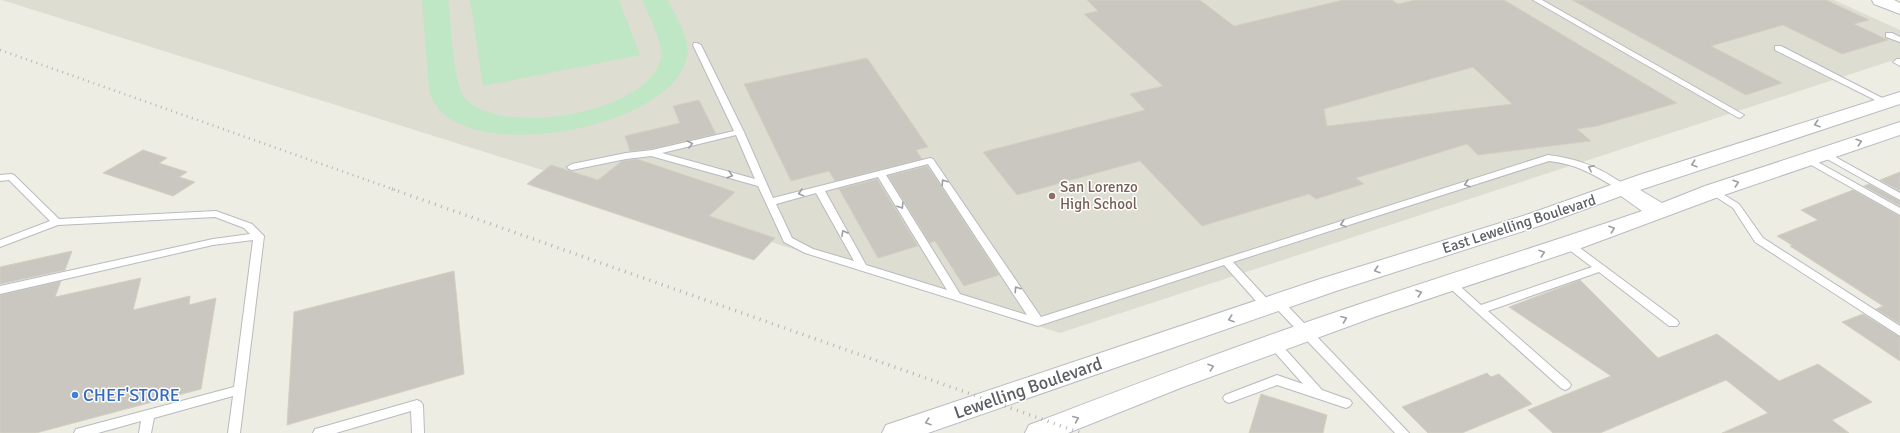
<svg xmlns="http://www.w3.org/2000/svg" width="1900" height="433" font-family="Signika,sans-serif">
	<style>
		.education { fill: #deddd1 }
		.green { fill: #bfe6c5 }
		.building { fill: #c9c7c0; stroke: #d3d0c1; fill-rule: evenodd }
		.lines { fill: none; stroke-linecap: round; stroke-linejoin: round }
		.lane-casing { stroke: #b8babf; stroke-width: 2 }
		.secondary-casing { stroke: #b9bbc1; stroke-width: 2 }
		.lane { fill: #fff; fill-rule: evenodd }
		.secondary { fill: #fff; fill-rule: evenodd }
		.rail-far1 { stroke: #b4b5b5; stroke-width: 2.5; stroke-dasharray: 1 4.5; stroke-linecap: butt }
		.rail { stroke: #b4b5b5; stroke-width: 3.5; stroke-dasharray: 1 5.5; stroke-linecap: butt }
		.oneway { stroke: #9d9ea2 }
		.education-dot { fill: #8d6e63; stroke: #fff; stroke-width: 1.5 }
		.shop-dot { fill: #3f7fe0; stroke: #fff; stroke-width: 1.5 }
		.labels { text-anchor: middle; stroke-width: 3; stroke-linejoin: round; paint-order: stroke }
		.education-label { font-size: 15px; fill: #785e54; stroke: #fff; text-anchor: start }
		.street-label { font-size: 15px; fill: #5b5e64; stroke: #fff }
		.near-street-label { font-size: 18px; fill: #5b5e64; stroke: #fff }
		.near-shop-label { font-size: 18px; fill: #366cbe; stroke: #fff; text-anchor: start }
	</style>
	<rect width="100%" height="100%" fill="#eeede3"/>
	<!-- education -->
	<path class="education" d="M2 0H1834L1900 30V58L1060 333Z"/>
	<!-- green -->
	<g class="green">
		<path d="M422 0H448C451 20 453 85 465 98 500 139 652 113 661 57 663 42 648 14 642 0H668C675 16 691 38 687 57 673 131 448 171 429 90Z"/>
		<path d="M470 0H619L640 55 483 86Z"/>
	</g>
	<!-- building -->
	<g class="building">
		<path d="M1087 0H1200L1234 26 1343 0H1392L1398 4 1415 0H1504L1677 103 1597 126 1577 129 1591 141 1478 155 1467 144 1356 178 1364 184 1316 199 1309 194 1202 226 1140 161 1017 195 983 152 1145 110 1130 94 1163 86 1084 14 1098 11ZM1473 67 1512 104 1327 126 1324 109Z"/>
		<path d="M1572 0H1826L1869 20 1854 24 1888 40 1842 54 1783 25 1711 46 1782 83 1746 95Z"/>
		<path d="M867 58 928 147 916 150 922 159 835 181 829 171 791 181 744 84Z"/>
		<path d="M699 100 716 134 652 149 630 151 625 136 680 123 673 106Z"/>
		<path d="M143 150 167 158 159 163 187 172 179 177 195 182 173 196 103 173Z"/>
		<path d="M637 159 735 192 709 216 775 238 754 260 527 184 551 165 598 180 622 161Z"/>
		<path d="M927 166 937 180 999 275 964 286 935 241 930 243 888 176Z"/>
		<path d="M1900 172V191L1880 180Z"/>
		<path d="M877 179 918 246 878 258 839 189Z"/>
		<path d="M1869 184 1900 201V206L1864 186Z"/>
		<path d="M1853 190 1900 216V324L1876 309 1883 306 1790 246 1792 245 1777 236 1818 220 1801 210Z"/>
		<path d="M72 251 65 270 0 284V267Z"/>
		<path d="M454 271 464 374 287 425 294 312Z"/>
		<path d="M141 278 133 310 190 296 189 305 216 298 201 389 36 433H0V295L61 281 55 297Z"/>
		<path d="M1580 280 1658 358 1717 334 1779 381 1818 364 1872 402 1832 420 1849 433H1722L1768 413 1726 380 1600 433H1553L1528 410 1611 376 1509 307Z"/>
		<path d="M1863 314 1900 337V361L1842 322Z"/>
		<path d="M1487 373 1491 377 1499 374 1532 404 1462 433H1428L1402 407Z"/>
		<path d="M1261 394 1327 415 1323 433H1249Z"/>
	</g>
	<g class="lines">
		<!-- lane casing -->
		<g class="lane-casing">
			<g id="lane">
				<path d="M1533 0H1542L1744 115 1740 118 1737 117Z"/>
				<path d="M1886 33H1892L1900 37V42L1886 37Z"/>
				<path d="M694 43H697L701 45 744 132 773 198 930 158 933 159 1041 317 1548 155C1572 158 1593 164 1614 178 1619 181 1625 184 1629 189L1624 192 1621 191C1597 176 1577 164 1549 161L1233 262 1272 304 1274 307 1272 310H1264L1224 265 1038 326 805 253 784 242 758 186 651 156 626 159 572 170 569 169 567 167 572 164 626 153 652 150 734 131 693 45ZM736 135 755 179 662 153ZM928 164 1027 315 960 294 886 175ZM878 177 947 290 866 265 825 191ZM816 193 854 261 813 249 792 238 776 204Z"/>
				<path d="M1775 46H1781L1890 102 1886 105 1883 104 1775 50Z"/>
				<path d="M1897 59H1900V66L1893 62Z"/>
				<path d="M1823 150 1900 193V200L1820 155 1818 153 1820 151Z"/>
				<path d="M1807 156 1900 208V215L1804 161 1802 159 1804 157Z"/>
				<path d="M11 174 14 175 59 219 216 211 252 224 264 236 240 433H228L233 396 154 418 151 433H139L141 421 98 433H74L76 429 80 428 234 387 253 240 213 245 0 294V286L213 239 250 234 244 228 215 217 58 225 0 247V240L50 221 9 180 0 181V175Z"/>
				<path d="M1713 188 1739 204 1763 238 1900 326V336L1755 242 1733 208 1710 193 1708 191 1710 189Z"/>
				<path d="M1568 241 1572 242 1677 320 1679 323 1677 326H1669L1599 272 1488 311 1569 382 1571 385 1569 388 1565 390 1561 388 1444 283 1445 280H1453L1481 305 1592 267 1564 246 1563 244 1564 242Z"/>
				<path d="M1278 299 1282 300 1409 433H1395L1274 306 1273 303 1274 300Z"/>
				<path d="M1274 340 1278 341 1322 390 1350 400 1352 403 1350 406 1346 408 1277 385 1229 403 1225 401 1223 398 1225 395 1277 375 1303 384 1270 347 1268 344 1270 341Z"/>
				<path d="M417 400 421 402 423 405 424 433H412L411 411 336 433H313L315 429 319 428Z"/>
			</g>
		</g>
		<!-- secondary casing -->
		<g class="secondary-casing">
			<g id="secondary">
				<path d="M1872 0H1894L1900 3V14L1874 4Z"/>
				<path d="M1900 92V104L1640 190 1662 203 1705 186 1900 122V135L1721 196 1584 247 1377 316 1183 387 1068 433H1025L1029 425C1139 383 1249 341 1360 304 1454 272 1549 243 1642 211L1621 196 1542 225 1336 291 928 433H882L886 425 1320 279 1526 215 1639 175Z"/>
			</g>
		</g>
		<!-- lane -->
		<use href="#lane" class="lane"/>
		<!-- secondary -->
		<use href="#secondary" class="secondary"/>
		<!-- rail-far1 -->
		<path class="rail-far1" d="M0 50 395 190"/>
		<!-- rail -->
		<path class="rail" d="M392 189 1081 433"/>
	</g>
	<!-- one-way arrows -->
	<defs><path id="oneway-chevron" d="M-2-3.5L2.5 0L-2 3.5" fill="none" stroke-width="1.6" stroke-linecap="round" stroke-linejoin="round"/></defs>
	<g class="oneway">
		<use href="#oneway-chevron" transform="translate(1817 124) rotate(162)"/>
		<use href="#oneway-chevron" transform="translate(1859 142) rotate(-18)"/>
		<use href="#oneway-chevron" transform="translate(690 144) rotate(-14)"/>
		<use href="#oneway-chevron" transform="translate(1694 164) rotate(162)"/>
		<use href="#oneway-chevron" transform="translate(1591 168) rotate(-153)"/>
		<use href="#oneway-chevron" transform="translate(730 175) rotate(16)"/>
		<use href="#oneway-chevron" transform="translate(944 182) rotate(-124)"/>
		<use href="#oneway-chevron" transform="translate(1736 183) rotate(-19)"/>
		<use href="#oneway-chevron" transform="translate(1467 184) rotate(162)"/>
		<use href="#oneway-chevron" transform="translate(801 193) rotate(165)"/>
		<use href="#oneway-chevron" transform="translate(901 206) rotate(58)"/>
		<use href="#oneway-chevron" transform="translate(1343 224) rotate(162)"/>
		<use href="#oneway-chevron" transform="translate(1612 229) rotate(-19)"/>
		<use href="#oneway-chevron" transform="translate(844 233) rotate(-119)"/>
		<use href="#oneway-chevron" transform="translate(1542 253) rotate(-18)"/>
		<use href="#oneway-chevron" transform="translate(1377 270) rotate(162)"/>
		<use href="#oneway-chevron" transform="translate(1017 289) rotate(-124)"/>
		<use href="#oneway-chevron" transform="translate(1419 293) rotate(-18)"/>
		<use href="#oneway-chevron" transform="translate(1231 319) rotate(161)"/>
		<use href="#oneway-chevron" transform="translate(1344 319) rotate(-21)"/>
		<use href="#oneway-chevron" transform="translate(1211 367) rotate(-19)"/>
		<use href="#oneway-chevron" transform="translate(1076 419) rotate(-22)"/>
		<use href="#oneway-chevron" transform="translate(928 422) rotate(161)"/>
	</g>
	<!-- markers -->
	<circle class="education-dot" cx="1052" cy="196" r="4"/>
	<circle class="shop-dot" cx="75" cy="395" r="4"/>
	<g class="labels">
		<!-- education labels -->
		<g class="education-label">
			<text x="1060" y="192">San Lorenzo<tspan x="1060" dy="17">High School</tspan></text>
		</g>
		<!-- street labels -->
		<g class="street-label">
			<text transform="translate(1519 224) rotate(-18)" y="5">East Lewelling Boulevard</text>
		</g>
		<!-- near-street labels -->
		<g class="near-street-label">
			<text transform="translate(1028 388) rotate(-19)" y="6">Lewelling Boulevard</text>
		</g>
		<!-- near-shop labels -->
		<g class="near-shop-label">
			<text x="83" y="401">CHEF'STORE</text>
		</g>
	</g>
</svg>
